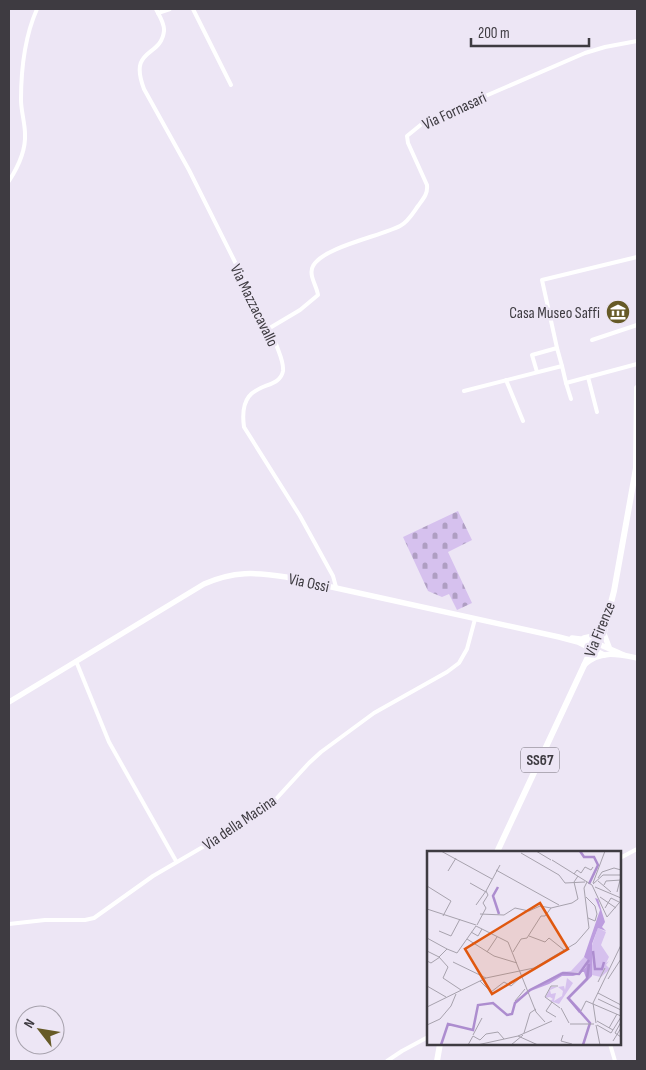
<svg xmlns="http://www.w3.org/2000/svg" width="646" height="1070" font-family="'Sofia Sans Condensed',sans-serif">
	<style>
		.cemetery { fill: url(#cemetery-stones) }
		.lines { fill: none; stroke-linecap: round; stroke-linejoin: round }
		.street { stroke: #fff; stroke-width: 4 }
		.secondary { stroke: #fff; stroke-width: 5.5 }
		.primary { stroke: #fff; stroke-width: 6 }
		.labels { text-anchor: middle; stroke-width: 5; stroke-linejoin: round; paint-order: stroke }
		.shield { fill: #ede6f5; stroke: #726e77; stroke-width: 1 }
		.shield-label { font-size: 15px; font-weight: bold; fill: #3e3b41 }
		.street-label { font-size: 16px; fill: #3e3b41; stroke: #ede6f5 }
		.poi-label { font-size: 16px; fill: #3e3b41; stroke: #ede6f5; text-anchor: end }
		.inset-river { fill: none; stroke: #ad8dcf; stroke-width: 2.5 }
		.inset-road { fill: none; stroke: #a7a2ad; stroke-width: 1 }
		.view { fill: #e0580f; fill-opacity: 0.15; stroke: #e0580f; stroke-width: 2.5 }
		.inset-edge { fill: none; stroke: #3e3b41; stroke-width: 2.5 }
	</style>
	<defs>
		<pattern id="cemetery-stones" width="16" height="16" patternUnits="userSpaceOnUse" patternTransform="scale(1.25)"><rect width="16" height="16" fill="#d6c1ee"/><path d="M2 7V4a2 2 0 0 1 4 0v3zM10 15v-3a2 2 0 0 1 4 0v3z" fill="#af9ec2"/></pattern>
	</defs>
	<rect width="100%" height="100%" fill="#ede6f5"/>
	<!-- cemetery -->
	<path class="cemetery" d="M458 511 472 540 448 552 472 603 457 610 449 594 442 597 428 591 403 537Z"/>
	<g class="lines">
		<!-- street -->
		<g class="street">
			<path d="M156 9C159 15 165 24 164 31 161 58 128 47 144 89L189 170 276 344C279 353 284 362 283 371 279 394 237 376 244 427L300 516 333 576 336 587"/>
			<path d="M193 9 231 85"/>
			<path d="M158 13 170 9"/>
			<path d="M9 181C18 167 26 151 25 134 25 123 21 111 21 100 21 70 25 36 37 9"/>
			<path d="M268 329 300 310 318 295C317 286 308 275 313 266 323 247 381 236 400 226 408 222 413 213 418 206 423 199 428 194 427 185L408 143 407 136 423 123 585 53 605 47 637 41"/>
			<path d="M592 340 637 325"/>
			<path d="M557 348 542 280 637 257"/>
			<path d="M537 372 532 355 557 348 562 366"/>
			<path d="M588 377 597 412"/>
			<path d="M506 380 523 421"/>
			<path d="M464 391 562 366 566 383"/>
			<path d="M571 399 566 383 637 364"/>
			<path d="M76 661 109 742 176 861"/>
			<path d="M620 858 637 849"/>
			<path d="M9 924 45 920H85L94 918 153 876 225 834 261 811 276 799 309 763 321 752 374 713 447 672 459 663 467 649 475 619"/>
			<path d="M610 1044 615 1061"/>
			<path d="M387 1061 402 1051 428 1037"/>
		</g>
		<!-- secondary -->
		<g class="secondary">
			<path d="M607 621 604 634 609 647"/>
			<path d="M572 638C592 639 606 648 624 655"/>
			<path d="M584 638 593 636 600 626"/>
			<path d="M584 665C600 650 617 654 637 658"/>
			<path d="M9 702 204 584C234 571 255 572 286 577L559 637 578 642 604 655"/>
		</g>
		<!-- primary -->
		<g class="primary">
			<path d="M497 852 608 614 614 591 636 468 637 388"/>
			<path d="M437 1061 440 1044"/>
		</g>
	</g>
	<!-- icons -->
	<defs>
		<g id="museum-disc" transform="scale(1.25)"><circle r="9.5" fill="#665a27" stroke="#ede6f5"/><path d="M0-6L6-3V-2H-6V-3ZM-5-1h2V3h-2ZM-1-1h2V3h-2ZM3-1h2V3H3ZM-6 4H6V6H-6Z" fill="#fff"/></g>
	</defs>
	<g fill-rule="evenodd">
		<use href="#museum-disc" x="618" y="312"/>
	</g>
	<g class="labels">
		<!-- shield labels -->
		<rect class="shield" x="521" y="747.5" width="38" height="25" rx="4"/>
		<g class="shield-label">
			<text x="540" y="765">SS67</text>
		</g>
		<!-- street labels -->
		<g class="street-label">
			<text transform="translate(454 110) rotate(-25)" y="6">Via Fornasari</text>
			<text transform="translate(255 305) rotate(64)" y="6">Via Mazzacavallo</text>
			<text transform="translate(309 582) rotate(12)" y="6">Via Ossi</text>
			<text transform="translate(599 629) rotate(-68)" y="6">Via Firenze</text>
			<text transform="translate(239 822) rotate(-34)" y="6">Via della Macina</text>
		</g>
		<!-- poi labels -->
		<g class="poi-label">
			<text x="600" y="318">Casa Museo Saffi</text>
		</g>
	</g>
	<!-- overview -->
	<g transform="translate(427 851)">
		<rect width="194" height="194" fill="#ede6f5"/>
		<path d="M171 77 179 81 174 94 182 106 179 112 182 110 179 114 183 118 174 126 165 124 164 113V97ZM157 106 161 109 152 121H136L101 140 134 121 144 120ZM140 127 146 132 132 153 123 150 126 148 123 146 118 147 124 136H130L123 139 124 143 129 142 127 150 135 145 136 140 131 136 137 135 138 139Z" fill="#d6c1ee"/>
		<path d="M168 47 171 48 178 71 175 76 179 80 171 77 165 93V125L143 147 154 159 152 162 140 147 159 127 157 121H155L153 123 146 125H135L122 133 101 141 135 123H152L159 116 161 109 157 106 173 59Z" fill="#bd9ddf"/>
		<path class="inset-river" d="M153 0 157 6H167L171 14 162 33M71 36 66 45 72 63M166 100 168 118H175L177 111M14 194 21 173 46 179 51 154 66 152 80 164 85 163 88 152 103 139 136 122 152 123 162 109M156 194 163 172 141 147 160 128 162 113"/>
		<path class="inset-road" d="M14 0 65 28M109 0 124 9M94 2 132 24 138 32 158 31M125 9 165 34M69 19 132 54M21 20 29 7M147 23 150 19 154 22 158 16 164 19 166 16M171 27 175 21 187 17 194 19M171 30 184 41M43 32 59 41M166 32 178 0M166 33 176 24H194M165 34 180 66M177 34 179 30 194 29M0 35 24 50 16 65M168 36 194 47M190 41 194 25M159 46 168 55 170 63 168 70 161 67M173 46 189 57M49 54 59 40M178 57 184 47 194 52M0 58 49 74M53 63 77 64 88 57 102 60 113 55 124 57 145 52 151 48 147 31 151 25M180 66 192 52M50 74 59 57 56 52 61 44 59 40 73 14M12 80 24 85 33 68M44 81 51 85 55 78M102 85 118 91 122 87 137 99M0 87 20 98M40 88 67 105 90 112M0 100 12 106 20 98 30 102 49 75 81 91 109 161 118 171M60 101 70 86M86 101 94 88 100 87 114 65H118L124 57M12 106 21 116 16 127 34 139M0 110 4 112 13 106M26 111 59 127M181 128 194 108M53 130 64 141 77 131 84 135 94 126M171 131 178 117M0 135 19 146M171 142 194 154M118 146 124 135H131M118 146 133 157M171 148 194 159M88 150 98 138M125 151 119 160 129 166M0 156 59 127 107 117 149 92 162 77 157 37 160 31M134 157 142 172M154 160 159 150 194 165M170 170 186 179M194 171 188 182 194 186M169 172 166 152 194 94M143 173H167M0 174 13 168 24 155 29 143M169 174 173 194M170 174 184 182M182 177 190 163M97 182 103 162 109 158M184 182 194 166M46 184 55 167M136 184 134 190 145 193M91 185 111 194M186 190 194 177M41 194 46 185 53 189 59 183 71 181 77 188M50 194 91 185 125 170M84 194 96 184"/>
		<path class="view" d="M113 52 141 98 65 143 38 98Z"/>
		<rect width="194" height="194" class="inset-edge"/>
	</g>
	<!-- border -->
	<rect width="646" height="1070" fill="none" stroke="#3e3b41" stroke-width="20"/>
	<!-- north arrow -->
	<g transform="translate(40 1030) rotate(301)"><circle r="24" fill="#ede6f5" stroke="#a7a2ad"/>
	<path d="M0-4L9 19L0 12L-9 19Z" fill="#665a27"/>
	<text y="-8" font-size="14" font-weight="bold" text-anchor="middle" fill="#3e3b41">N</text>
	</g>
	<!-- scale -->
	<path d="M471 38v8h118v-8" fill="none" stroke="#3e3b41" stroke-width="2.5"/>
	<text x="478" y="38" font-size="15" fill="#3e3b41" stroke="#ede6f5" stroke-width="4" paint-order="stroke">200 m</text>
</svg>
